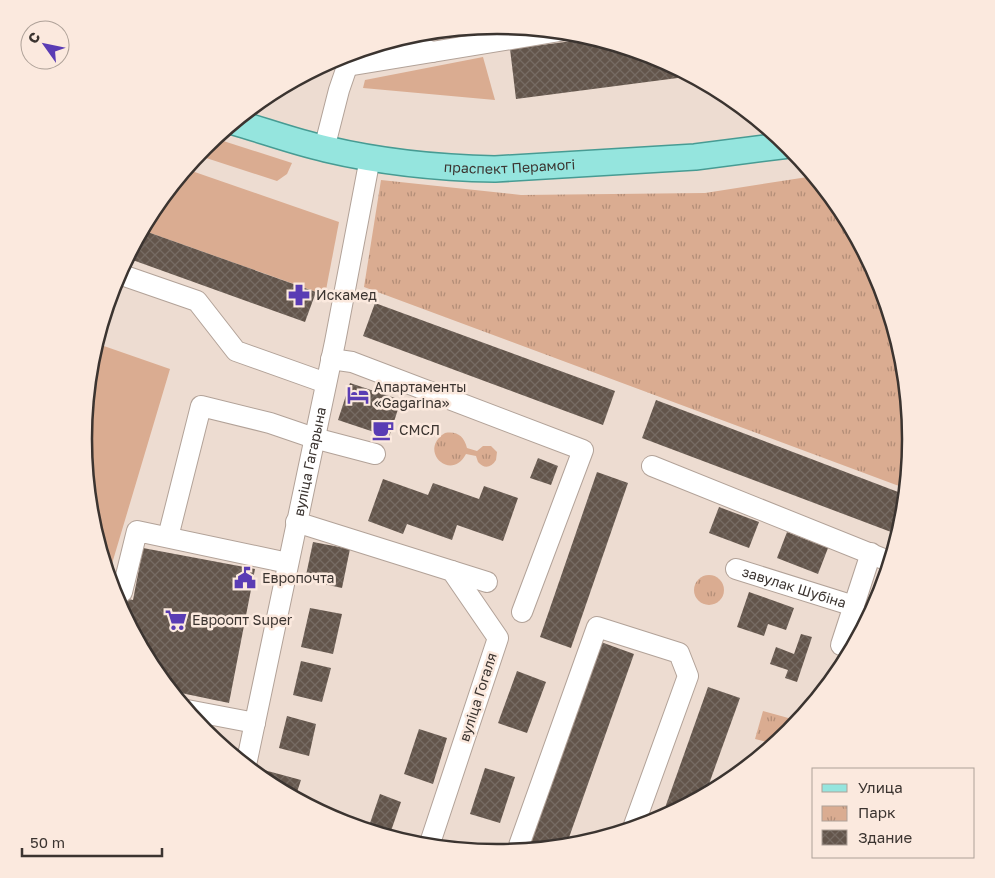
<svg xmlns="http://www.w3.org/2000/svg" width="995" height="878" font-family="'Golos Text',sans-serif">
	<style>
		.green { fill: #daac91 }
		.park { fill: url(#park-tufts) }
		.building { fill: url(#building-cross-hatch) }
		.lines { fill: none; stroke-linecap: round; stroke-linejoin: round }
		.minor-casing { stroke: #b2a298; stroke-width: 22 }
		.major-casing { stroke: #479b93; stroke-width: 28 }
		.minor { stroke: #fff; stroke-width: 20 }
		.major { stroke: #95e5de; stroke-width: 25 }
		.labels { text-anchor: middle; stroke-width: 5; stroke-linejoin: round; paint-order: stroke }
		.street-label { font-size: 14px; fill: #3b3430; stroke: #fbe9de }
		.poi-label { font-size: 14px; fill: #3b3430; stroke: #fbe9de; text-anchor: start }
		.rim { fill: none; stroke: #3b3430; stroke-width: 2.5 }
	</style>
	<defs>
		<pattern id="park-tufts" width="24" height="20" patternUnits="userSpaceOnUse" patternTransform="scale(1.25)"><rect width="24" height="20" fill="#daac91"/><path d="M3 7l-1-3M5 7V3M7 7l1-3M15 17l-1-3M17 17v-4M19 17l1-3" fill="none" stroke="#b28d77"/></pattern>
		<pattern id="building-cross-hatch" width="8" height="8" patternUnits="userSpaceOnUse" patternTransform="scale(1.25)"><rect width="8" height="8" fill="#63554b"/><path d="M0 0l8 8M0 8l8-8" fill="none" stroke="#766b63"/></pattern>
	</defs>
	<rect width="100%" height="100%" fill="#eddcd1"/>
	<!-- green -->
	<g class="green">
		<path d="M385 43H387V51L363 55 365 49Z"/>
		<path d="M483 57 495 100 363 88 365 80Z"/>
		<path d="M214 138 292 163 287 174 277 181 197 155Z"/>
		<path d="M186 169 339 222 325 295 142 230 153 209Z"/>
		<path d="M98 337 103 338 101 345 170 369 111 567 105 565 91 519 84 439 92 358Z"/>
	</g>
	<!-- park -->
	<g class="park">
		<path d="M814 176 842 209 880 281 904 359 911 439 907 489 364 287 381 180 521 195 705 193Z"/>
		<path d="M445 433C457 431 464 436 467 448L477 451 483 446H491L497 452 496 460C491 468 484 469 478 462L476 456 466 454C451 483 417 450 445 433Z"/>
		<circle cx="709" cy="590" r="15"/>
		<path d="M763 711 792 719 787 734 775 744 755 739Z"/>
	</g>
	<!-- building -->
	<g class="building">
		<path d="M596 38 656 57 693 76 516 99 510 49Z"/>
		<path d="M142 230 316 292 305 322 127 258Z"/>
		<path d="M375 303 615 391 603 425 363 336Z"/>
		<path d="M350 383 401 400 389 437 338 420Z"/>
		<path d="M656 400 906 495 903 520 899 535 642 438Z"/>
		<path d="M538 458 558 466 551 485 530 478Z"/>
		<path d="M597 472 628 483 571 648 540 637Z"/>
		<path d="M383 479 428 495 433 483 479 499 484 486 518 498 503 541 457 525 452 540 407 524 403 534 368 521Z"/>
		<path d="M719 507 759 522 749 548 709 533Z"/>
		<path d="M787 532 828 548 818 574 777 558Z"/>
		<path d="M313 542 350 549 342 588 305 580Z"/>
		<path d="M143 548 255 569 229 703 181 693 179 701 153 669 115 596 133 600Z"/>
		<path d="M749 592 794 608 786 630 768 624 764 636 737 627Z"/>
		<path d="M310 608 342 614 333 654 301 647Z"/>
		<path d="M801 634 812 637 797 682 785 678 788 670 770 664 776 647 794 654Z"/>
		<path d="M601 642 634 654 566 846 527 850Z"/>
		<path d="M301 661 331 668 322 702 293 695Z"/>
		<path d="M517 671 546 682 527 733 498 723Z"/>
		<path d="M708 687 740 698 705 795 661 819Z"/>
		<path d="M287 716 316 724 309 756 279 748Z"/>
		<path d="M419 729 447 738 433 784 404 774Z"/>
		<path d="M485 768 515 777 500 823 470 814Z"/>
		<path d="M264 770 301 780 295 798 261 778Z"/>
		<path d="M380 794 401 802 391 831 370 823Z"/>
	</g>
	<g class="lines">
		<!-- minor casing -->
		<g class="minor-casing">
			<g id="minor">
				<path d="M399 38 432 52"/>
				<path d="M347 66 560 31"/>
				<path d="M324 149 339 90 351 55"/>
				<path d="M119 274 197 301 236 351 326 383"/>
				<path d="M331 359 352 362 583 450 522 612"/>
				<path d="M652 466 891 562"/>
				<path d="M296 522 452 571 498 638 429 846"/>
				<path d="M168 537 201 406 270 423 314 438 375 454"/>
				<path id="s1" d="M736 569 854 606"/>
				<path d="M452 571 487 582"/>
				<path d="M122 592 137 531 288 563"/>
				<path d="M841 645 871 553"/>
				<path d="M187 710 255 723"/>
				<path id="s2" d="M246 765 335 342 370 158"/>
				<path d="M517 851 597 627 679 653 688 676 633 828"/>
			</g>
		</g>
		<!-- major casing -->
		<g class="major-casing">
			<g id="major">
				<path id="s3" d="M234 122C265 131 295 142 326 149 381 162 438 168 495 169L695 157 789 145"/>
			</g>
		</g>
		<!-- minor -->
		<use href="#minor" class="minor"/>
		<!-- major -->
		<use href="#major" class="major"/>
	</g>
	<!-- icons -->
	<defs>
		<g id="pharmacy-bare" transform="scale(1.725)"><path d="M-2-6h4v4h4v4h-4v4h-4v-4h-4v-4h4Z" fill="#5a3cb4" stroke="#fbe9de" stroke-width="2.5" paint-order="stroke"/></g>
		<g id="hotel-bare" transform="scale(1.725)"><path d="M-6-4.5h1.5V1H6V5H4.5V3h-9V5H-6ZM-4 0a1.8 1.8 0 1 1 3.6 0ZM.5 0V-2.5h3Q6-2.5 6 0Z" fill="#5a3cb4" stroke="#fbe9de" stroke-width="2.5" paint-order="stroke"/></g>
		<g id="cafe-bare" transform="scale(1.725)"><path d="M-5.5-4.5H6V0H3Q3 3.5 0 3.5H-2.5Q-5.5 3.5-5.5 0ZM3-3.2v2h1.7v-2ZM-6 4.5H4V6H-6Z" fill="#5a3cb4" stroke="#fbe9de" stroke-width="2.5" paint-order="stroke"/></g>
		<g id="civic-bare" transform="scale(1.725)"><path d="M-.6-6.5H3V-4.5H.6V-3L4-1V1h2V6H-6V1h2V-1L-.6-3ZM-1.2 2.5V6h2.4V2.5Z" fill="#5a3cb4" stroke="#fbe9de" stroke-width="2.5" paint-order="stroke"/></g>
		<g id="supermarket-bare" transform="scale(1.725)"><path d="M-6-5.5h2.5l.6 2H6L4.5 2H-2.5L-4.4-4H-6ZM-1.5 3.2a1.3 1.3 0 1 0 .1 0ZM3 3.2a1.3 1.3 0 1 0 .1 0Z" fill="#5a3cb4" stroke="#fbe9de" stroke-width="2.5" paint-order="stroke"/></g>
	</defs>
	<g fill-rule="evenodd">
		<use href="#pharmacy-bare" x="299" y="295"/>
		<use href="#hotel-bare" x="358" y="395"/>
		<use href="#cafe-bare" x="383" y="430"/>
		<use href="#civic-bare" x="245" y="578"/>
		<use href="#supermarket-bare" x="176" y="620"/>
	</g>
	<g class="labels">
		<!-- street labels -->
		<g class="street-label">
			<text dy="5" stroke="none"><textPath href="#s3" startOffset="281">праспект Перамогі</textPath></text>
			<text dy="5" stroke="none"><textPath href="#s2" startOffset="310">вуліца Гагарына</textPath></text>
			<text dy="5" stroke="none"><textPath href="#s1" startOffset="61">завулак Шубіна</textPath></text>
			<text transform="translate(478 697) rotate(-72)" y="5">вуліца Гогаля</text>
		</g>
		<!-- poi labels -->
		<g class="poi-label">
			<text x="316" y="300">Искамед</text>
			<text x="374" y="392">Апартаменты<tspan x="374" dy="16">«Gagarina»</tspan></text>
			<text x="399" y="435">СМСЛ</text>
			<text x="262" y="583">Европочта</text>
			<text x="192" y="625">Евроопт Super</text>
		</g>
	</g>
	<!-- crop -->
	<path d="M0 0H995V878H0ZM92 439a405 405 0 1 1 810 0a405 405 0 1 1-810 0Z" fill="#fbe9de" fill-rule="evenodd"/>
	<path class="rim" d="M92 439a405 405 0 1 1 810 0a405 405 0 1 1-810 0Z"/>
	<!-- legend -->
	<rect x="812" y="768" width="162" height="90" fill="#fbe9de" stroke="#aea198"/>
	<rect x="822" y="784" width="25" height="8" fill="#95e5de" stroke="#aea198"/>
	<text x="858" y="793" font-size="15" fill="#3b3430">Улица</text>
	<rect x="822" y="806" width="25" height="15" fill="url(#park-tufts)" stroke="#aea198"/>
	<text x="858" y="818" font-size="15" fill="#3b3430">Парк</text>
	<rect x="822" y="830" width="25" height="15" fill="url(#building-cross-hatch)" stroke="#aea198"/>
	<text x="858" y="843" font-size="15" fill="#3b3430">Здание</text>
	<!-- north arrow -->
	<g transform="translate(45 45) rotate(303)"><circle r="24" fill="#fbe9de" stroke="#aea198"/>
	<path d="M0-4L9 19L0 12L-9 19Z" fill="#5a3cb4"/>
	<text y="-8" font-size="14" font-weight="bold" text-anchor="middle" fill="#3b3430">С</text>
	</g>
	<!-- scale -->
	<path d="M22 848v8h140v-8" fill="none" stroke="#3b3430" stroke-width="2.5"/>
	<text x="30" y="848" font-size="15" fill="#3b3430" stroke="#fbe9de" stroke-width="4" paint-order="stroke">50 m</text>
</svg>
